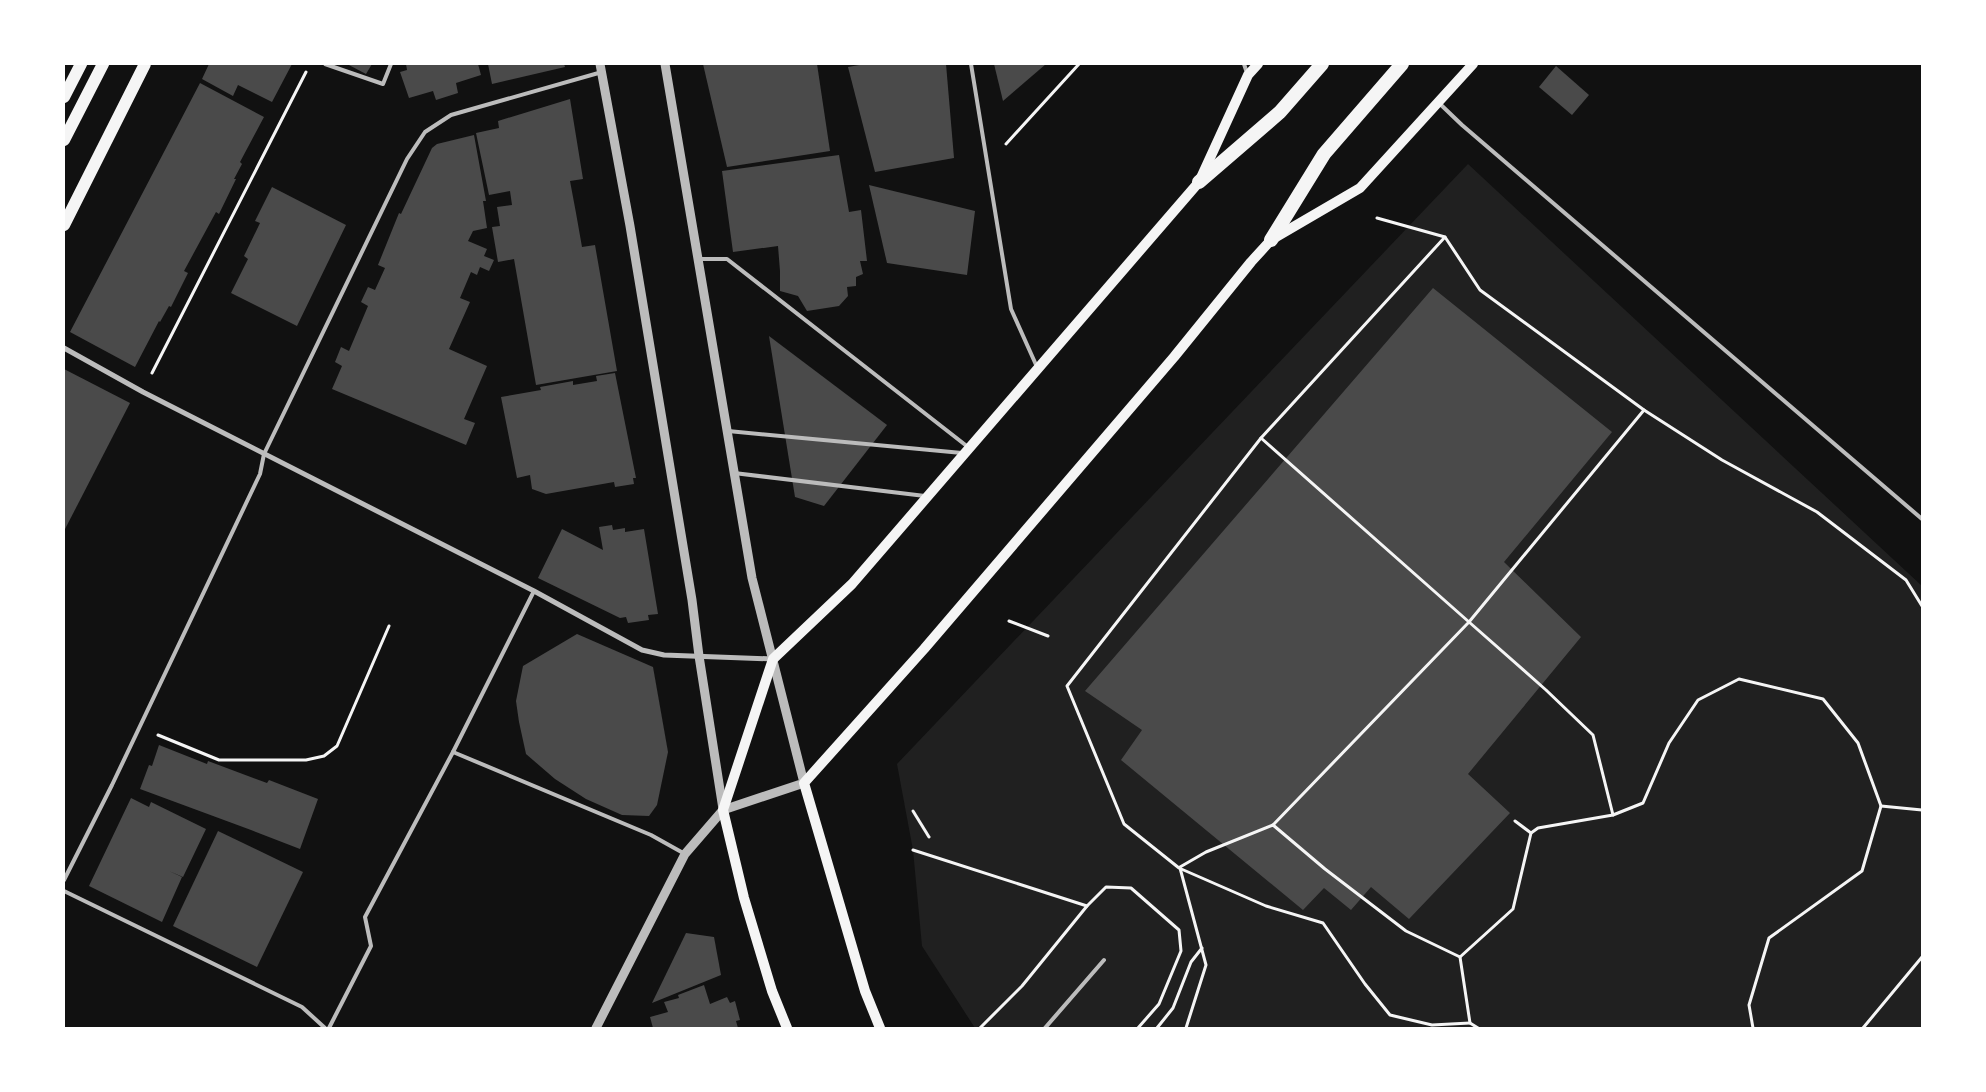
<svg xmlns="http://www.w3.org/2000/svg" width="1986" height="1092" font-family="'Fira Sans Condensed',sans-serif">
	<style>
		.green { fill: #202020 }
		.building { fill: #4a4a4a }
		.lines { fill: none; stroke-linecap: round; stroke-linejoin: round }
		.path { stroke: #f5f5f5; stroke-width: 3 }
		.service { stroke: #bcbcbc; stroke-width: 4 }
		.minor { stroke: #bcbcbc; stroke-width: 5 }
		.tertiary { stroke: #bcbcbc; stroke-width: 9 }
		.secondary { stroke: #f5f5f5; stroke-width: 10 }
		.primary { stroke: #f5f5f5; stroke-width: 12 }
		.trunk { stroke: #f5f5f5; stroke-width: 14 }
	</style>
	<rect width="100%" height="100%" fill="#111"/>
	<!-- green -->
	<path class="green" d="M1468 164 1922 586V1028H975L922 946 913 850 897 764Z"/>
	<!-- building -->
	<g class="building">
		<path d="M209 64H292L272 102 238 85 233 96 202 79Z"/>
		<path d="M347 64H372L366 74Z"/>
		<path d="M406 64H478L481 75 456 83 458 93 436 100 433 91 409 98 400 72 407 70Z"/>
		<path d="M488 64H564L565 67 492 84Z"/>
		<path d="M703 64H817L830 151 727 167Z"/>
		<path d="M865 64H946L954 158 875 172 848 67Z"/>
		<path d="M994 64H1046L1003 101Z"/>
		<path d="M1556 66 1589 95 1572 115 1539 87Z"/>
		<path d="M200 83 264 117 240 162 242 164 234 179H236L219 214 216 212 184 271 188 273 171 307 169 306 160 322 159 321 135 367 70 332Z"/>
		<path d="M570 99 583 179 570 181 576 213 582 247 595 245 617 371 536 385 514 259 498 262 492 227 500 226 497 207 512 205 510 191 489 195 476 133 499 128 498 121Z"/>
		<path d="M474 135 486 201H483L487 228 473 231 468 241 487 249 484 256 494 260 489 271 480 267 477 275 471 272 460 298 470 302 449 349 487 366 464 419 475 423 466 445 332 389 342 366 335 362 341 347 349 351 368 306 361 302 368 287 375 290 385 268 378 265 399 213 401 214 432 148 437 144Z"/>
		<path d="M839 155 849 212 861 210 867 261H860L863 274 856 277V286L847 287 848 296 839 306 807 311 798 296 780 291V271L778 246 733 252 722 171Z"/>
		<path d="M869 185 975 211 967 275 887 263Z"/>
		<path d="M272 187 346 225 297 326 231 293 248 259 244 256 260 223 255 221Z"/>
		<path d="M1433 288 1612 432 1504 562 1581 637 1468 774 1510 813 1409 919 1371 887 1351 910 1324 888 1303 910 1121 760 1142 730 1085 691Z"/>
		<path d="M769 336 887 425 824 506 795 497Z"/>
		<path d="M64 369 130 403 64 531Z"/>
		<path d="M615 373 636 478H633L634 484 615 487 614 482 546 494 532 489 530 475 517 478 501 397 541 390 540 387 573 381V385L597 381 596 376Z"/>
		<path d="M612 525 613 530 625 528V532L644 529 658 614 648 615 649 620 628 623 626 617 620 618 538 578 562 529 603 550 599 527Z"/>
		<path d="M577 634 653 667 668 752 657 805 649 816 622 815 586 799 555 779 526 754 519 722 516 701 523 666Z"/>
		<path d="M159 745 207 764 208 761 267 783 269 780 318 799 300 849 251 830 140 789 149 765 152 766Z"/>
		<path d="M131 798 149 807 151 802 206 829 183 877 169 871 182 877 162 922 89 886Z"/>
		<path d="M218 831 303 872 257 967 173 926Z"/>
		<path d="M686 933 714 937 721 975 652 1003Z"/>
		<path d="M704 985 710 1004 727 997 730 1003 735 1001 740 1020 736 1021 738 1028H653L650 1017 668 1012 664 1002 679 998 678 995Z"/>
	</g>
	<g class="lines">
		<!-- path -->
		<g class="path">
			<path d="M1006 144 1079 64"/>
			<path d="M1377 218 1445 237 1480 290 1644 410 1722 460 1817 512 1906 580 1922 606"/>
			<path d="M152 373 306 72"/>
			<path d="M1261 438 1067 686 1124 824 1179 868 1266 906 1323 923 1365 984 1390 1015 1432 1025 1470 1023"/>
			<path d="M1009 621 1048 636"/>
			<path d="M158 735 219 760H306L324 756 337 746 389 626"/>
			<path d="M1881 806 1922 810"/>
			<path d="M913 811 929 837"/>
			<path d="M1613 815 1593 735 1546 690 1469 622 1644 410"/>
			<path d="M1273 825 1469 622 1261 438 1445 237"/>
			<path d="M1531 833 1538 828 1613 815 1643 803 1669 743 1698 700 1739 679 1823 699 1858 743 1881 806 1862 871 1769 938 1749 1005 1753 1028"/>
			<path d="M913 850 1087 906"/>
			<path d="M1180 867 1206 852 1273 825 1325 869 1406 931 1460 957 1513 909 1531 833 1515 821"/>
			<path d="M1180 868 1206 965 1186 1028"/>
			<path d="M1460 957 1470 1023 1478 1028"/>
			<path d="M980 1028 1022 986 1087 906 1106 887 1131 888 1179 930 1181 951 1159 1004 1138 1028"/>
			<path d="M1157 1028 1173 1008 1191 962 1202 948"/>
			<path d="M1863 1028 1922 957"/>
		</g>
		<!-- service -->
		<g class="service">
			<path d="M325 64 383 84 391 64"/>
			<path d="M971 64 1011 309 1037 367"/>
			<path d="M1244 64 1247 73"/>
			<path d="M1439 103 1462 125 1922 519"/>
			<path d="M699 259H727L968 447"/>
			<path d="M728 431 962 453"/>
			<path d="M734 473 925 496"/>
			<path d="M453 752 651 835 685 854"/>
			<path d="M64 880 112 785 260 474 264 454 407 159 425 132 451 115 602 72"/>
			<path d="M64 891 302 1007 325 1028"/>
			<path d="M329 1028 371 946 365 917 453 752 534 591"/>
			<path d="M1045 1028 1104 960"/>
		</g>
		<!-- minor -->
		<path class="minor" d="M64 348 143 392 534 591 642 650 664 655 773 659"/>
		<!-- tertiary -->
		<g class="tertiary">
			<path d="M600 64 630 226 692 600 699 656 723 809"/>
			<path d="M665 64 752 578 804 783 723 810"/>
			<path d="M596 1028 685 854 723 810"/>
		</g>
		<!-- secondary -->
		<g class="secondary">
			<path d="M787 1028 772 991 744 898 723 810 773 659 852 584 1199 182 1248 75 1258 64"/>
			<path d="M880 1028 865 991 804 783 924 649 1174 357 1251 262 1271 240 1360 188 1473 64"/>
		</g>
		<!-- primary -->
		<g class="primary">
			<path d="M64 97 81 64"/>
			<path d="M64 140 103 64"/>
			<path d="M64 225 145 64"/>
		</g>
		<!-- trunk -->
		<g class="trunk">
			<path d="M1199 182 1280 112 1322 64"/>
			<path d="M1271 240 1324 154 1402 64"/>
		</g>
	</g>
	<!-- border -->
	<rect width="1986" height="1092" fill="none" stroke="#ffffff" stroke-width="130"/>
</svg>
